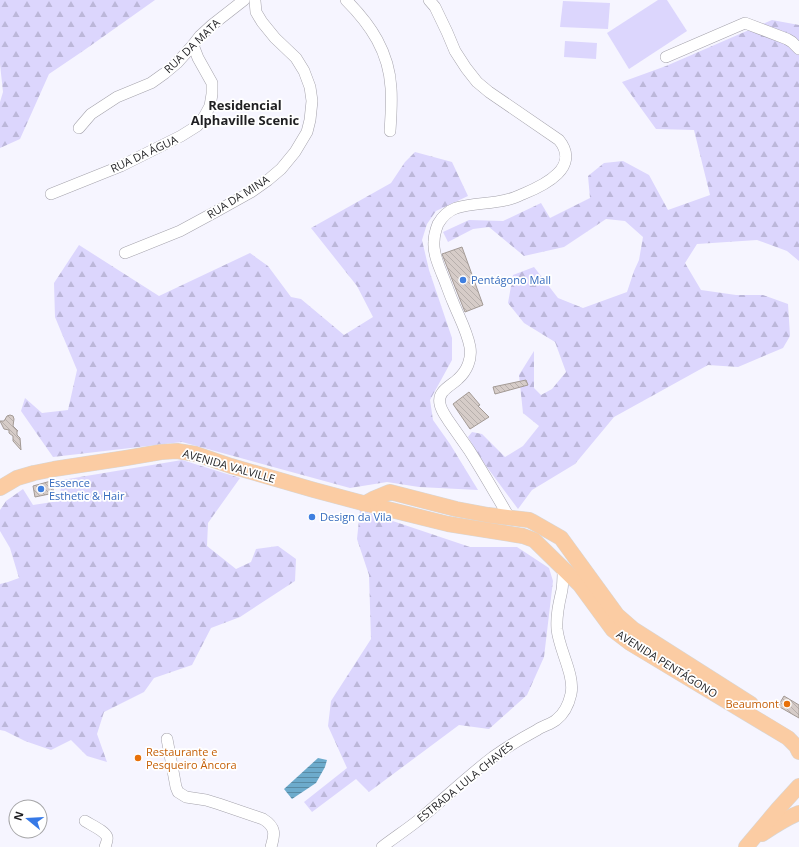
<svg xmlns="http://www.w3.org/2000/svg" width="799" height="847" font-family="'Open Sans',sans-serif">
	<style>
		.grass { fill: #dcd6fd }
		.forest { fill: url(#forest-firs) }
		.water { fill: url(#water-rules) }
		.building { fill: url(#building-back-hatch); stroke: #a39a95 }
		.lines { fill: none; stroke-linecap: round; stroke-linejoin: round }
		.minor-casing { stroke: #a4a2ab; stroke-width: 12 }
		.major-casing { stroke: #d7d7d7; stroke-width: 16 }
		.minor { stroke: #fff; stroke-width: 11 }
		.major { stroke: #fbcca3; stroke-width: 15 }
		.shop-dot { fill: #3f7fe0; stroke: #fff; stroke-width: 1.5 }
		.food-dot { fill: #e8710a; stroke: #fff; stroke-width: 1.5 }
		.labels { text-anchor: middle; stroke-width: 3.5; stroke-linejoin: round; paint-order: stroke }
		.street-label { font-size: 11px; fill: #1f1f22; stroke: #fff }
		.shop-label { font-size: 11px; fill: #366cbe; stroke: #fff; text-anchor: start }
		.food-label { font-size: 11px; fill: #c56008; stroke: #fff; text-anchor: end }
		.quarter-label { font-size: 13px; font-weight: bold; fill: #1f1f22; stroke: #fff }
	</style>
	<defs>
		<pattern id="forest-firs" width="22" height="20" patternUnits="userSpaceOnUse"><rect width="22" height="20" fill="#dcd6fd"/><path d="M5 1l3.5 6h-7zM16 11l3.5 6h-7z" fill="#bcb7d9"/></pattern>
		<pattern id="water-rules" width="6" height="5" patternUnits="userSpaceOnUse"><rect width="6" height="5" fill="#6dabcc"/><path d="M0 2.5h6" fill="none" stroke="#598ba5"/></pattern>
		<pattern id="building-back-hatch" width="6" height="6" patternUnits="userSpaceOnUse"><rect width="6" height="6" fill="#d6ccc8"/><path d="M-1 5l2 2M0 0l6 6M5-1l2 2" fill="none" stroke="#b7afac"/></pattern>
	</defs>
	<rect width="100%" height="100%" fill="#f6f5ff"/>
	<!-- grass -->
	<g class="grass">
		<path d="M658 0H667L687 31 629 69 607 33Z"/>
		<path d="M563 1 610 3 608 29 560 27Z"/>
		<path d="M565 41 597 43 596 59 564 57Z"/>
	</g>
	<!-- forest -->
	<g class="forest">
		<path d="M0 0H155L83 51 49 74 20 139 0 148V102L3 92 0 64Z"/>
		<path d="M772 20 799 25V261L787 251 757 240 697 244 685 263 701 290 736 295H763L788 304 790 336 783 348 738 367 708 365 614 417 575 464 532 490 518 509 481 459 468 437 472 432 482 434 505 457 523 446 539 426 523 413 519 375 534 351V388L541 395 552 389 566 372 555 342 524 323 508 303 513 275 534 267 558 298 583 308 627 292 634 271 639 260 643 237 625 221 606 219 564 247 524 256 489 227 473 229 448 242 443 232 469 220 503 221 541 203 550 218 590 198 588 176 604 163 623 161 649 175 668 210 710 195 694 130 656 129 622 82 666 66Z"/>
		<path d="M415 152 452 162 468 196 436 211 427 224 422 240 429 270 452 338V360L430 400 433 420 450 444 478 490 419 487 387 482 350 488 182 442 53 457 21 411 25 398 42 413 68 410 77 370 55 317 54 283 79 245 159 296 250 253 268 266 291 297 301 299 344 335 373 317 357 286 311 228 391 183 405 162Z"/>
		<path d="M182 460 240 478 208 523 207 546 236 569 251 562 256 549 278 546 296 559 295 581 240 617 211 628 192 665 154 678 144 692 104 712 97 734 107 762 87 756 71 740 51 750 25 741 5 731 0 730V584L8 582 19 578 10 548 0 531V510L6 501 23 489 33 505 59 501 62 480Z"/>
		<path d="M360 510 470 547H517L549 568 553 581 544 657 527 695 489 729 459 725 369 792 356 779 312 812 304 802 347 768 328 726 331 701 371 639 369 575 357 539Z"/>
	</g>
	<!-- water -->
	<path class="water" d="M318 758 327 760 325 767 316 783 292 799 284 789Z"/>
	<!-- building -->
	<g class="building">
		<path d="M462 247 483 305 465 312 442 254Z"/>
		<path d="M526 380 528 385 495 394 493 387Z"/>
		<path d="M469 392 480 405 478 406 489 417 470 429 453 404Z"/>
		<path d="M10 415 13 416 14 419 13 426 18 431H17V435L20 438 21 450 13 441V436L9 433V430L4 429 0 421H4L7 416Z"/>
		<path d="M51 481 54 493 35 497 33 486Z"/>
		<path d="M784 696 799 705V718L778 706Z"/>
	</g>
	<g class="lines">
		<!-- minor casing -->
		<g class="minor-casing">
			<g id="minor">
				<path d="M346 0C371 25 389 52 391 88 392 102 391 117 390 131"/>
				<path d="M429 0 435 7 447 32 455 51 466 68 477 82 489 92 559 140C581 167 545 185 523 194 518 196 512 199 506 200 490 204 472 203 456 208 448 211 442 217 438 224 436 229 434 236 434 242 433 252 438 264 442 274 446 283 449 293 453 302 459 317 467 331 470 347 472 359 467 371 458 379 451 386 437 391 440 404 441 410 445 415 448 420 455 430 462 440 469 450 483 472 496 495 509 517"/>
				<path d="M666 57 745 23 787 39 792 42 799 49"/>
				<path d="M79 128 91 114 117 97 151 83 165 73 177 63 193 45 200 36 212 25 244 0"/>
				<path d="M51 194 121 166 181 136 197 126 204 117 210 106 212 94V83L198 58 193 45"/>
				<path d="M125 253 180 231 217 211 251 192 268 180 281 169 295 152 307 132 310 120 312 101 310 87 304 71 296 58 275 38 262 22 256 12 255 1"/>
				<path d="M167 739 176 787 178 792 186 797 206 800 219 804 263 819C276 827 275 834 271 847"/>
				<path d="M85 821C91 825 105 831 107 837 108 840 106 844 105 847"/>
				<path d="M382 847C395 837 409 828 421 818 445 798 468 776 493 757 507 747 522 738 537 730 543 726 551 724 556 720 564 714 569 703 571 694 575 675 559 650 557 629 556 615 559 603 562 590 563 583 563 576 563 569"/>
			</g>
		</g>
		<!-- major casing -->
		<g class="major-casing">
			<g id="major">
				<path d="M0 488 17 478 34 473 54 469 126 458 161 452 177 451 196 454 231 466 314 490 359 502 448 524 523 536 534 540 580 585 613 630 630 643 788 738 796 746 799 752"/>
				<path d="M364 504 373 499 390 492 456 509 488 515 529 520 533 522 561 538 617 615 633 629 751 704"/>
				<path d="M762 834C774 826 786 818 799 813"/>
				<path d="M746 847 778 809 799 786"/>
			</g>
		</g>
		<!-- minor -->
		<use href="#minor" class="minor"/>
		<!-- major -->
		<use href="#major" class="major"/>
	</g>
	<!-- markers -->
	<g class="shop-dot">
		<circle cx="463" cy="280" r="4"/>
		<circle cx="41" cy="489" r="4"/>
		<circle cx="312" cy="517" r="4"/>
	</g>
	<g class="food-dot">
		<circle cx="787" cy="704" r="4"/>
		<circle cx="138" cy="758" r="4"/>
	</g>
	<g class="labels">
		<!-- street labels -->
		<g class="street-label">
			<text transform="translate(192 46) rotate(-44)" y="4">RUA DA MATA</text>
			<text transform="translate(144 154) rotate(-25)" y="4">RUA DA ÁGUA</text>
			<text transform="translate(238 197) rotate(-32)" y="4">RUA DA MINA</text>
			<text transform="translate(229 466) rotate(16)" y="4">AVENIDA VALVILLE</text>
			<text transform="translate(667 664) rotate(32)" y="4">AVENIDA PENTÁGONO</text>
			<text transform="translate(465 782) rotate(-39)" y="4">ESTRADA LULA CHAVES</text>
		</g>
		<!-- shop labels -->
		<g class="shop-label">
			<text x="471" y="284">Pentágono Mall</text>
			<text x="49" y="487">Essence<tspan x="49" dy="13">Esthetic &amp; Hair</tspan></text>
			<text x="320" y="521">Design da Vila</text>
		</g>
		<!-- food labels -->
		<g class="food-label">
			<text x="779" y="708">Beaumont</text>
			<text x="146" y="756" text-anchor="start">Restaurante e<tspan x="146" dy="13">Pesqueiro Âncora</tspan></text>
		</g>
		<!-- quarter labels -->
		<g class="quarter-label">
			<text x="245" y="110">Residencial<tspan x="245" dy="15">Alphaville Scenic</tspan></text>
		</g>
	</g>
	<!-- north arrow -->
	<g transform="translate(28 819) rotate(288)"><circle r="19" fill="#ffffff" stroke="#a5a5a7"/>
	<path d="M0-3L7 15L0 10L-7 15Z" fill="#3679e7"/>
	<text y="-6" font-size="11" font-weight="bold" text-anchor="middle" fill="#1f1f22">N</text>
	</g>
</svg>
